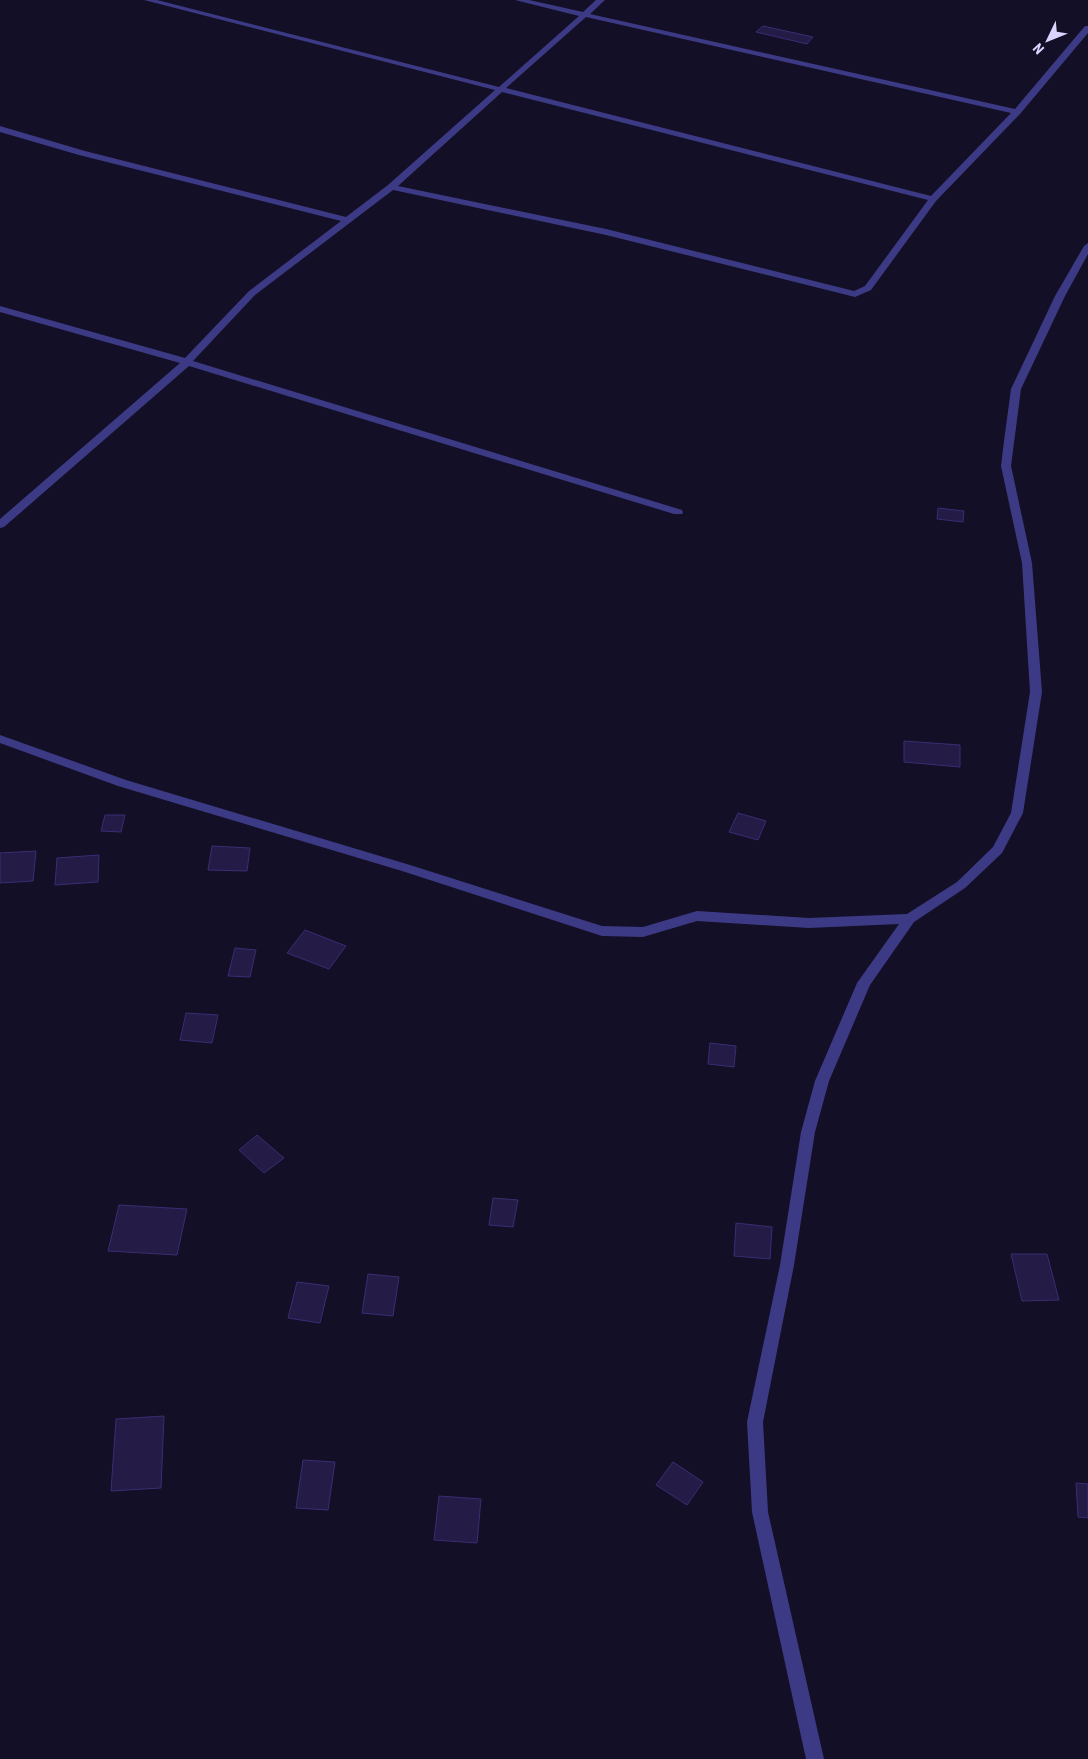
<svg xmlns="http://www.w3.org/2000/svg" width="1088" height="1759" font-family="'Roboto Condensed',sans-serif">
	<style>
		.building { fill: #241b47; stroke: #3b2d73 }
		.lines { fill: none; stroke-linecap: round; stroke-linejoin: round }
		.minor { fill: #3d3a85; fill-rule: evenodd }
	</style>
	<rect width="100%" height="100%" fill="#130f26"/>
	<!-- building -->
	<g class="building">
		<path d="M763 26 813 37 807 44 756 32Z"/>
		<path d="M938 508 964 511 963 522 937 519Z"/>
		<path d="M904 741 960 745V767L904 762Z"/>
		<path d="M738 813 766 821 758 840 729 832Z"/>
		<path d="M105 815H125L121 832 101 831Z"/>
		<path d="M212 846 250 848 247 871 208 870Z"/>
		<path d="M36 851 33 881 0 883V853Z"/>
		<path d="M99 855 98 882 55 885 57 858Z"/>
		<path d="M305 930 346 946 329 969 287 953Z"/>
		<path d="M235 948 256 950 250 977 228 976Z"/>
		<path d="M186 1013 218 1015 212 1043 180 1040Z"/>
		<path d="M710 1043 736 1046 734 1067 708 1064Z"/>
		<path d="M257 1135 284 1158 264 1173 239 1150Z"/>
		<path d="M493 1198 518 1200 513 1227 489 1225Z"/>
		<path d="M119 1205 187 1209 177 1255 108 1251Z"/>
		<path d="M736 1223 772 1227 770 1259 734 1256Z"/>
		<path d="M1011 1254H1047L1059 1300 1022 1301Z"/>
		<path d="M368 1274 399 1277 393 1316 362 1313Z"/>
		<path d="M297 1282 329 1286 320 1323 288 1318Z"/>
		<path d="M164 1416 161 1488 111 1491 116 1419Z"/>
		<path d="M303 1460 335 1462 328 1510 296 1508Z"/>
		<path d="M673 1462 703 1482 687 1505 656 1485Z"/>
		<path d="M1076 1483 1088 1484V1518L1078 1517Z"/>
		<path d="M439 1496 481 1499 477 1543 434 1540Z"/>
	</g>
	<g class="lines">
		<!-- minor -->
		<g class="minor">
			<path d="M144 0H157L499 87 579 16 515 0H529L583 12 596 0H605L590 14 1015 109 1085 26H1088V33L1020 114 936 201 871 290 855 297 606 235 393 190 255 295 193 361 682 510 683 512 682 514H674L189 366 4 527 0 528V519L180 363 0 312V306L185 358 249 291 341 221 79 155 0 132V126L85 151 346 217 388 185 495 90ZM586 17 1011 113 931 196 506 88ZM502 92 928 200 865 286 854 291 606 229 398 186Z"/>
			<path d="M1088 243V254L1065 296 1021 389 1011 466 1032 563 1042 692 1023 813 1002 853 965 888 914 922 870 985 829 1081 815 1132 794 1265 763 1422 768 1512 824 1759H806L752 1512 747 1422 780 1265 801 1132 815 1081 857 983 899 924 809 928 697 921 643 937 602 936 402 871 118 786 0 743V735L126 780 410 865 602 926 643 927 697 911 809 918 907 914 957 882 993 847 1011 813 1030 692 1022 563 1001 466 1004 441 1011 389 1055 296 1084 246Z"/>
		</g>
	</g>
	<!-- north arrow -->
	<g transform="translate(1048 40) rotate(227)" stroke="#130f26" stroke-width="4" paint-order="stroke">
	<path d="M0-4L9 19L0 12L-9 19Z" fill="#d9d4ff"/>
	<text y="-8" font-size="14" font-weight="bold" text-anchor="middle" fill="#d9d4ff">N</text>
	</g>
</svg>
